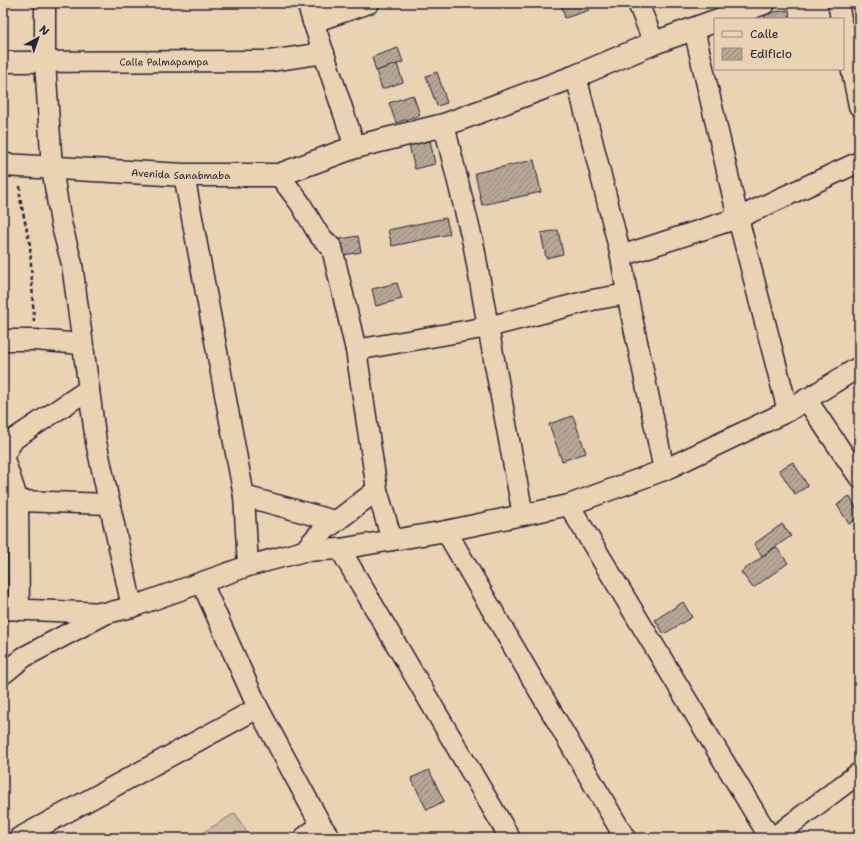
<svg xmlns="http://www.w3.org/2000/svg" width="862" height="841" font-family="'Shantell Sans',sans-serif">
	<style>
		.garden { fill: #cdbaa2; stroke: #786e6e }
		.building { fill: url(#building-hatch); stroke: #22223b }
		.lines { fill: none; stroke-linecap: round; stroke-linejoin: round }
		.street-casing { stroke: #22223b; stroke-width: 23 }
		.secondary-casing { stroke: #22223b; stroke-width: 25 }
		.path { stroke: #22223b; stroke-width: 2.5; stroke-dasharray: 4 3; stroke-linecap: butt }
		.street { stroke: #ead3b3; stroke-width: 20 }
		.secondary { stroke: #ead3b3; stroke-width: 22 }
		.labels { text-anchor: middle; stroke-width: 4; stroke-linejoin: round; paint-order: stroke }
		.street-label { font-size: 10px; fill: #22223b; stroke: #ead3b3 }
	</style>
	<defs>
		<pattern id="building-hatch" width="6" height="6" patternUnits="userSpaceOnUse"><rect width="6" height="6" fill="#b8a795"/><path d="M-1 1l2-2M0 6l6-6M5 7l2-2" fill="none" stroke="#95887b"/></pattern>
	</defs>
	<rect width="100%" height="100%" fill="#ead3b3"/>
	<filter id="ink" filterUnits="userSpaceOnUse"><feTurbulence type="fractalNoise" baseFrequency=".025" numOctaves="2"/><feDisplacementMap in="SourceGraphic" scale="8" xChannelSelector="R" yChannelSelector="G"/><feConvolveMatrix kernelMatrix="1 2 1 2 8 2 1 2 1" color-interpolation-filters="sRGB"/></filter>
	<g filter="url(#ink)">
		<!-- garden -->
		<path class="garden" d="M235 813 250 838H193H194Z"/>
		<!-- building -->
		<g class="building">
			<path d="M565 3H587L589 10 565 18 561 4Z"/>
			<path d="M789 10 790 19H765V13Z"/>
			<path d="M398 48 403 62 376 71 372 57Z"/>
			<path d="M397 64 403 82 382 89 376 71Z"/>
			<path d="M437 72 447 103 437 106 426 76Z"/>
			<path d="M413 95 420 115 396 123 389 103Z"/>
			<path d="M429 136 435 164 415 169 408 141Z"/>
			<path d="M534 160 541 192 482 205 475 173Z"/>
			<path d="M446 218 450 234 392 246 388 230Z"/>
			<path d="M558 230 563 254 546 258 541 233Z"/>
			<path d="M358 236 361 252 338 256 335 240Z"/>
			<path d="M397 283 402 299 376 306 372 289Z"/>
			<path d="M573 416 586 453 562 461 549 424Z"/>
			<path d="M793 462 808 486 795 494 779 470Z"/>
			<path d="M849 496 859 512V517L849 524 837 505Z"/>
			<path d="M782 524 791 536 762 556 754 544Z"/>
			<path d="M776 547 788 563 753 588 741 572Z"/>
			<path d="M683 602 692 617 664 634 655 620Z"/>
			<path d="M429 770 444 801 427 810 411 778Z"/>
		</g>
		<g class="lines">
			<!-- street casing -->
			<g class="street-casing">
				<g id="street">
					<path d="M45 3V62L52 168 61 223 72 264 96 442 132 607"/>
					<path d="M307 3 355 147"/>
					<path d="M638 3 654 43"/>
					<path d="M838 3 841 19"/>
					<path d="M313 22 369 3"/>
					<path d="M843 27 859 106"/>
					<path d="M694 29 738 218 788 411"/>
					<path id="s1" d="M3 62 270 61 324 53"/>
					<path d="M444 125 474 247 488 327 592 300 627 294 621 256 576 76"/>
					<path d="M184 175 244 496 248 566"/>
					<path d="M279 175 300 203 319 235 332 248 356 350 377 490 392 540"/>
					<path d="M621 256 738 218 859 162"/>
					<path d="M627 294 664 470"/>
					<path d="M3 340H35L81 344"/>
					<path d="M356 350 488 327 523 515"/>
					<path d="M806 399 859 477"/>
					<path d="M244 496 335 521"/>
					<path d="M18 501 110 504"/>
					<path d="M569 505 770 838"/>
					<path d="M446 531 625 838"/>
					<path d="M340 549 510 838"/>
					<path d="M304 551 317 536 377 490"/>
					<path d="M202 583 258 708 321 825 330 838"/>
					<path d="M3 609 107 613"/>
					<path d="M19 610 18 501 3 456 14 439 89 389"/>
					<path d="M3 674 24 657 107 613 132 607 248 566 304 551 340 549 446 531 569 505 664 470 788 411 859 367"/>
					<path d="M19 838 258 708"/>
					<path d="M304 838 321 825"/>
					<path d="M773 838 859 773"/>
				</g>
			</g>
			<!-- secondary casing -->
			<g class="secondary-casing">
				<g id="secondary">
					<path d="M721 19 764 3"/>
					<path id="s2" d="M3 165 184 175H279L355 147 444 125 576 76 654 43 715 21"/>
				</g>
			</g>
			<!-- path -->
			<path class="path" d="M20 186V198L30 245 34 322"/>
			<!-- street -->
			<use href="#street" class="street"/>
			<!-- secondary -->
			<use href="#secondary" class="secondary"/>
		</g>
	</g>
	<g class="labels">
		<!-- street labels -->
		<g class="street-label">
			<text dy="4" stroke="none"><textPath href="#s1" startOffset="161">Calle Palmapampa</textPath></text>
			<text dy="4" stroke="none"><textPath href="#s2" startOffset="178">Avenida Sanabmaba</textPath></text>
		</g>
	</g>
	<!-- margin -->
	<rect width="862" height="841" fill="none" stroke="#ead3b3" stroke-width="16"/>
	<rect x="8" y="8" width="846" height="825" fill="none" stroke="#22223b" stroke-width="1.5" filter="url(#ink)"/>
	<!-- legend -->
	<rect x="714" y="18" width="130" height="52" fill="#ead3b3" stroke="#9a8c83"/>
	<rect x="722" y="31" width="20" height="6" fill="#ead3b3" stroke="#9a8c83"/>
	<text x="750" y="38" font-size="12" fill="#22223b">Calle</text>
	<rect x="722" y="48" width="20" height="12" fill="url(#building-hatch)" stroke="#9a8c83"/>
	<text x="750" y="58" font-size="12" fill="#22223b">Edificio</text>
	<!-- north arrow -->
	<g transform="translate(38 38) rotate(40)" stroke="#ead3b3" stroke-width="3" paint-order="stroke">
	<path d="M0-3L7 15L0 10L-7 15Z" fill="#22223b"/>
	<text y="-6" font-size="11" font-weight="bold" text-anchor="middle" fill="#22223b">N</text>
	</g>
</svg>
